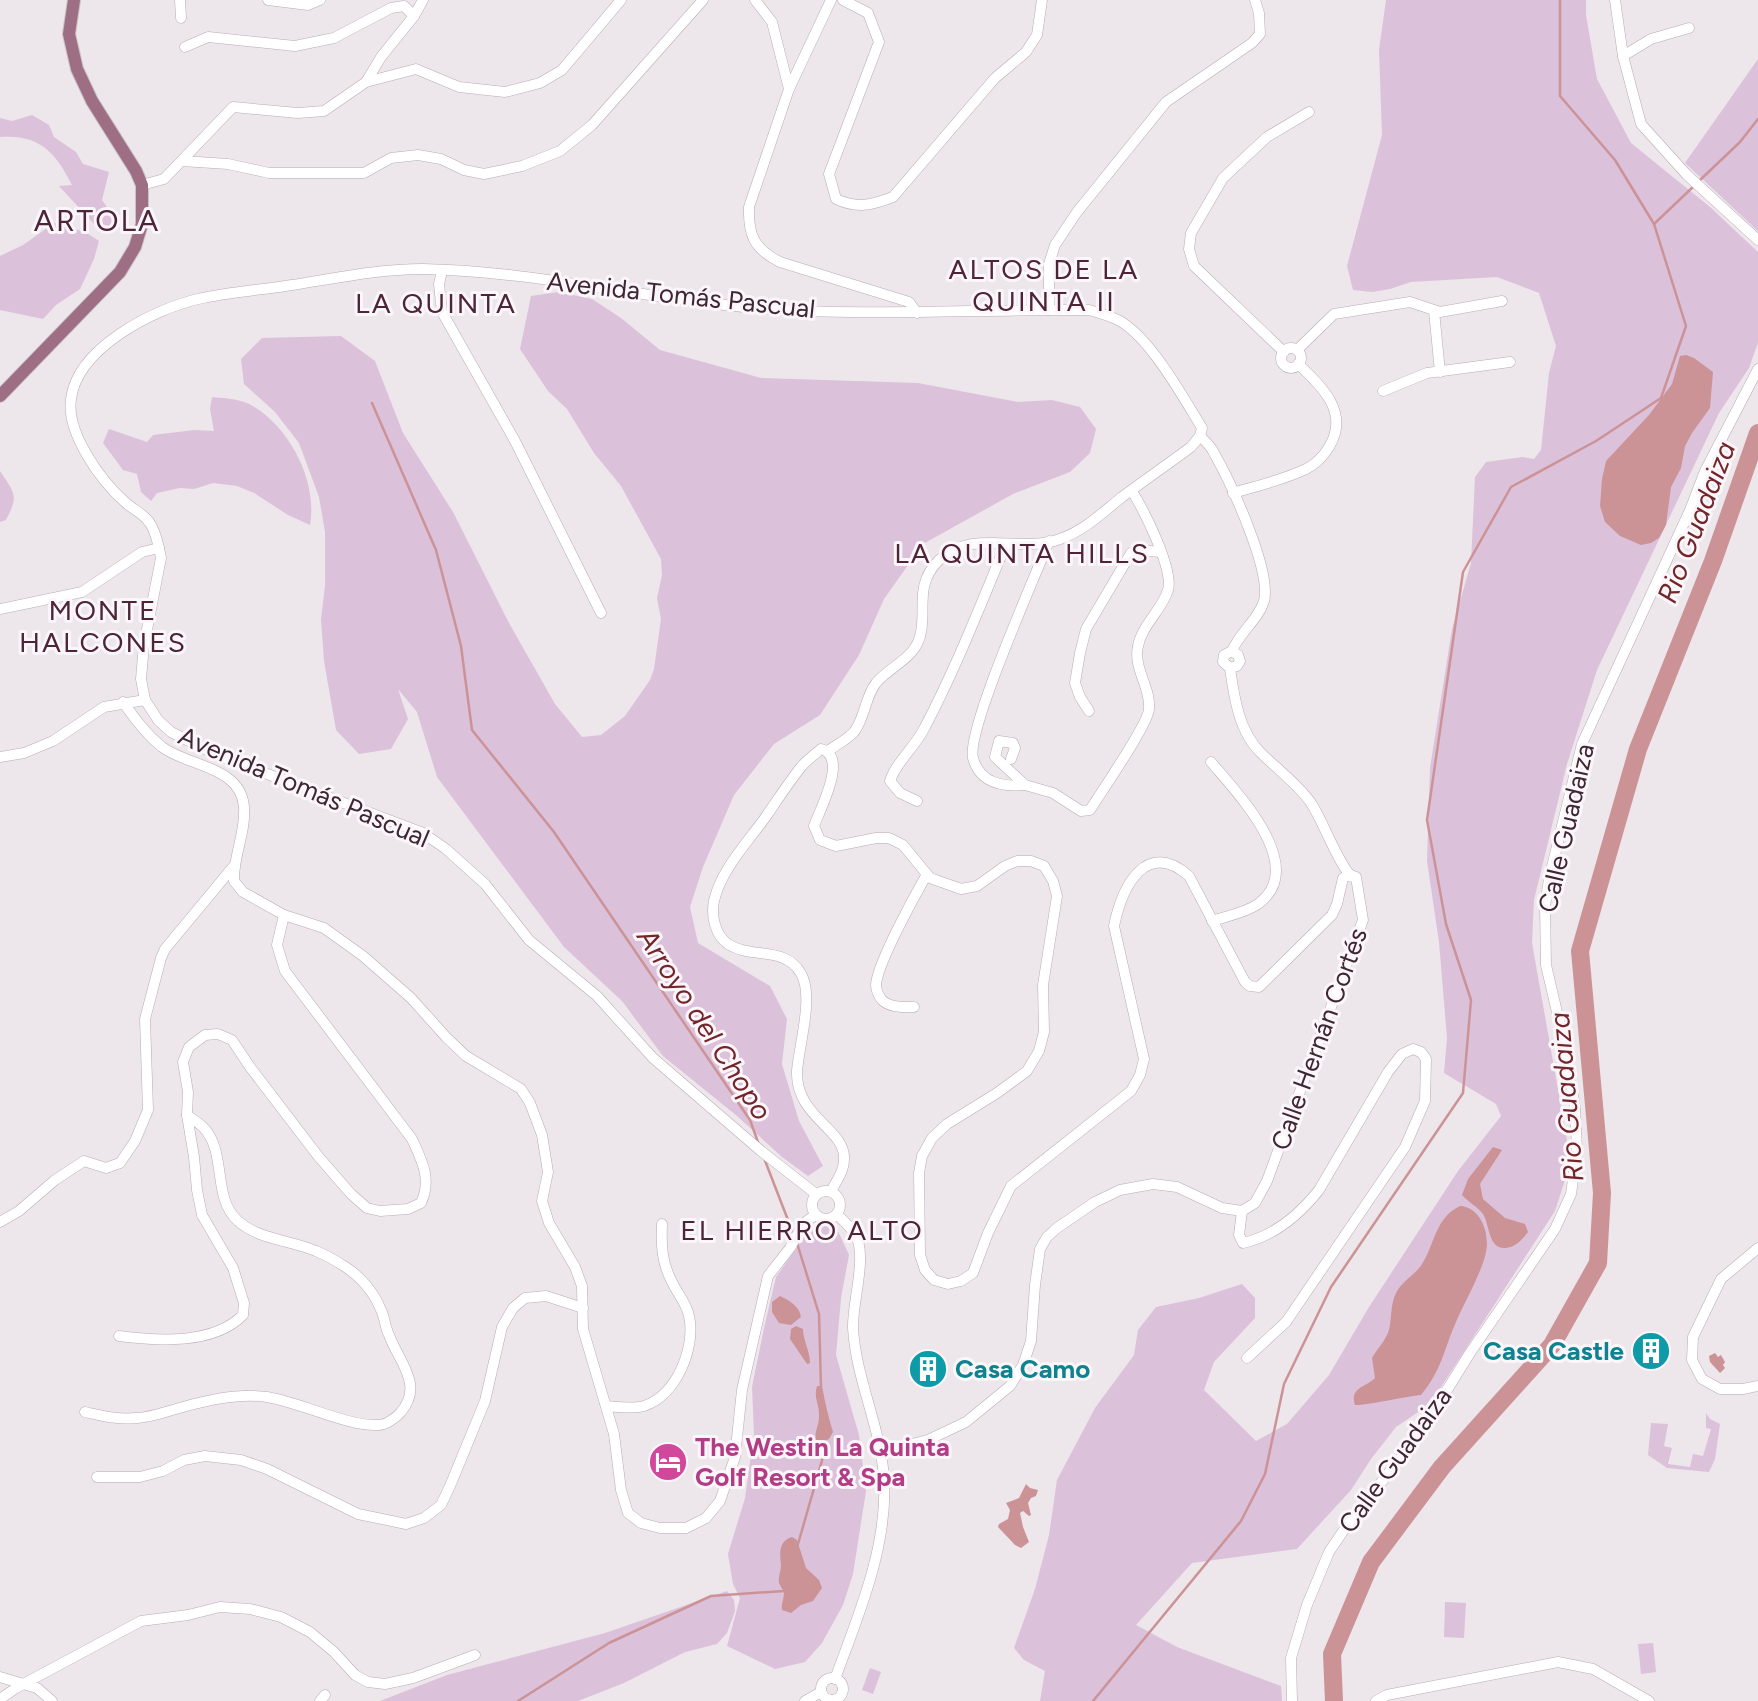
<svg xmlns="http://www.w3.org/2000/svg" width="1758" height="1701" font-family="Figtree,sans-serif">
	<style>
		.green { fill: #dcc1db }
		.water { fill: #cc9397 }
		.lines { fill: none; stroke-linecap: round; stroke-linejoin: round }
		.stream { stroke: #cc9397; stroke-width: 2.5 }
		.river { stroke: #cc9397; stroke-width: 18 }
		.minor-casing { stroke: #b8acb4; stroke-width: 11 }
		.major-casing { stroke: #c9c2c6; stroke-width: 14 }
		.minor { stroke: #fff; stroke-width: 10 }
		.major { stroke: #9e6e85; stroke-width: 12 }
		.labels { text-anchor: middle; stroke-width: 6; stroke-linejoin: round; paint-order: stroke }
		.street-label { font-size: 26px; fill: #3e2632; stroke: #faf6f9 }
		.culture-label { font-size: 26px; font-weight: bold; fill: #0d838f; stroke: #faf6f9; text-anchor: end }
		.hotel-label { font-size: 26px; font-weight: bold; fill: #b23c85; stroke: #faf6f9; text-anchor: start }
		.neighbourhood-label { font-size: 28px; letter-spacing: 2px; fill: #4e2437; stroke: #faf6f9 }
		.water-label { font-size: 28px; font-style: italic; fill: #74252a; stroke: #faf6f9 }
		.quarter-label { font-size: 30px; letter-spacing: 2px; fill: #4e2437; stroke: #faf6f9 }
	</style>
	<rect width="100%" height="100%" fill="#ede6eb"/>
	<!-- green -->
	<g class="green">
		<path d="M1386 0H1586V15L1597 79 1631 143 1710 207 1758 252V343L1749 368 1719 413 1597 670 1567 764 1534 900 1532 943 1568 1146 1565 1180 1555 1211 1430 1404 1396 1427 1371 1459 1351 1490 1297 1549 1192 1563 1136 1625 1177 1647 1281 1686 1282 1701H1040L1045 1671 1024 1660 1014 1648 1035 1589 1049 1535 1057 1480 1095 1408 1134 1355 1138 1330 1156 1307 1199 1298 1242 1284 1255 1298V1318L1214 1362 1204 1390 1256 1441 1287 1424 1329 1375 1369 1307 1458 1171 1501 1116 1496 1104 1444 1073 1447 1038 1439 942 1427 861 1430 768 1452 629 1471 563 1475 477 1486 462 1523 457 1534 459 1541 450 1549 373 1556 346 1539 293 1497 277 1411 282 1390 289 1372 292 1353 290 1347 266 1382 135 1379 50Z"/>
		<path d="M1758 59V231L1685 163Z"/>
		<path d="M32 115 49 125 54 137 76 152 83 164 109 172 102 200 111 213 116 230 95 225 59 186 72 185C56 153 40 134 0 137V118L12 121Z"/>
		<path d="M54 223 85 232 99 241 94 259 80 289 56 305 43 319 0 310V256L23 245Z"/>
		<path d="M559 292 592 299 621 318 660 350 761 378 918 383 1018 402 1052 400 1080 407 1096 429 1090 453 1070 472 1013 494 923 544 884 599 859 655 820 715 774 744 734 795 703 867 690 907 698 943 770 986 787 1019 782 1064 799 1121 823 1166 808 1176 782 1157 737 1116 663 1056 622 1001 564 947 437 777 417 712 398 689 408 719 391 749 359 754 336 730 324 661 321 619 325 586V532L319 497 299 443 275 412 244 384 241 359 262 338 341 336 375 361 403 433 453 512 509 623 555 704 582 737 601 735 625 716 650 680 654 669 661 619 657 598 662 575 661 559 621 486 594 453 567 409 548 391 520 349 531 296Z"/>
		<path d="M212 397C224 398 238 399 249 404 289 425 318 481 310 525L288 515 254 493 237 486 213 483 194 489 180 488 157 493 151 501 141 492 137 474 123 470 103 443 109 429 147 442 153 435 194 430 214 431 210 409Z"/>
		<path d="M0 471C15 494 19 495 6 520L0 522Z"/>
		<path d="M822 1224 838 1231 849 1255 841 1298 836 1355 859 1435 866 1491 853 1574 843 1605 822 1643 805 1662 775 1669 727 1646 740 1598 733 1584 728 1554 745 1498 754 1434 752 1387 764 1328 776 1277 807 1233Z"/>
		<path d="M1706 1413 1710 1419 1720 1424 1715 1459 1709 1472 1667 1468 1648 1455 1651 1423 1668 1424 1664 1446 1672 1448 1668 1464 1690 1467 1693 1454 1703 1456 1711 1429 1706 1428Z"/>
		<path d="M727 1591 734 1600 735 1611 727 1633 717 1644 685 1652 624 1683 578 1701H380L447 1675 605 1633Z"/>
		<path d="M1445 1602 1466 1603 1464 1638 1444 1637Z"/>
		<path d="M1653 1643 1656 1672 1641 1674 1638 1644Z"/>
		<path d="M870 1668 881 1672 873 1694 862 1690Z"/>
	</g>
	<!-- water -->
	<g class="water">
		<path d="M1686 355 1694 358 1713 372 1710 408 1692 433 1685 446 1681 468 1671 487 1666 525 1659 538 1651 543 1641 545 1620 536 1605 522 1600 506 1602 479 1606 461 1649 415 1672 384 1680 356Z"/>
		<path d="M1493 1147 1502 1150 1480 1184 1483 1199 1505 1218 1525 1224 1528 1232C1522 1240 1516 1247 1506 1248 1488 1250 1490 1225 1483 1214 1477 1206 1468 1202 1462 1195L1468 1179Z"/>
		<path d="M1460 1206C1481 1207 1490 1234 1486 1252 1482 1272 1465 1301 1456 1322 1444 1349 1442 1370 1421 1395 1409 1396 1362 1406 1355 1405 1349 1388 1366 1387 1375 1378L1372 1358C1377 1349 1386 1340 1389 1330 1392 1318 1390 1305 1396 1293 1402 1281 1415 1275 1422 1264 1435 1244 1435 1218 1460 1206Z"/>
		<path d="M780 1296C789 1300 800 1307 801 1317L791 1325 779 1323 772 1312V1302Z"/>
		<path d="M796 1326 803 1329C803 1341 810 1350 810 1363L807 1364 790 1339 791 1329Z"/>
		<path d="M1715 1353 1718 1357 1721 1355 1725 1362 1723 1365 1725 1368 1720 1373 1710 1362 1709 1356Z"/>
		<path d="M817 1386H822C825 1402 828 1416 833 1432L829 1439 820 1443 816 1441C814 1431 819 1426 819 1417 820 1405 813 1398 817 1386Z"/>
		<path d="M1026 1484 1030 1488 1038 1490 1036 1496 1031 1498 1028 1503 1031 1515 1029 1516 1023 1511 1020 1513 1023 1527 1029 1542 1021 1548 1015 1545 998 1527 999 1524 1008 1519 1010 1510 1006 1503 1019 1498Z"/>
		<path d="M792 1537 797 1540 806 1568 819 1580 822 1588 813 1601 801 1605 791 1613 782 1610C781 1604 784 1599 784 1593 783 1589 780 1586 779 1583 778 1577 781 1571 781 1565 780 1554 778 1541 792 1537Z"/>
	</g>
	<g class="lines">
		<!-- stream -->
		<g class="stream">
			<path d="M1560 0V96L1615 160 1654 224"/>
			<path d="M1699 181 1740 142 1758 119"/>
			<path d="M372 403 436 550 461 646 472 730 554 832 750 1120 759 1145"/>
			<path d="M764 1158 793 1233"/>
			<path d="M797 1243 819 1314 821 1387"/>
			<path d="M798 1544 823 1457V1442"/>
			<path d="M518 1701 609 1643 711 1596 784 1591"/>
			<path d="M1093 1701 1241 1521 1265 1474 1284 1384 1331 1287 1463 1093 1471 1000 1446 924 1427 820 1463 572 1511 487 1596 441 1661 398 1686 326 1654 224 1694 186"/>
		</g>
		<!-- river -->
		<path class="river" d="M1334 1701 1332 1654 1371 1562 1442 1467 1552 1345 1598 1263 1602 1193 1580 951 1638 749 1713 561 1758 433"/>
		<!-- minor casing -->
		<g class="minor-casing">
			<g id="minor">
				<path d="M180 0 181 18"/>
				<path d="M268 0 308 5 320 0"/>
				<path d="M755 0 772 22 789 89"/>
				<path d="M831 0 789 89 749 207C748 235 754 249 780 262L909 302 917 313"/>
				<path d="M843 0 868 13 879 42 829 174 836 199C857 209 872 205 893 197L995 78 1026 52 1037 35 1042 0"/>
				<path d="M1615 0 1623 56 1641 124 1687 175 1758 240"/>
				<path d="M414 16 423 0"/>
				<path d="M185 47 208 37 295 46 334 38 391 8 404 6 414 16 381 57 366 82"/>
				<path d="M1623 56 1651 39 1689 28"/>
				<path d="M182 161 228 164 269 173H364L391 158 418 155 441 159 464 170 484 174 522 166 560 151 592 125 703 0"/>
				<path d="M142 185 164 179 233 107 298 113 324 111 366 82 416 69 459 87 505 92 540 83 562 70 621 0"/>
				<path d="M442 271 439 284 442 312 515 441 601 613"/>
				<path d="M1049 310V264L1055 245 1077 212 1166 102 1252 43 1260 34 1259 13 1255 0"/>
				<path d="M1434 311 1440 372"/>
				<circle cx="1291" cy="358" r="10"/>
				<path d="M1297 350 1334 314 1410 302 1440 312 1502 301"/>
				<path d="M1284 352 1194 266 1189 249 1191 233 1223 178 1267 137 1309 112"/>
				<path d="M1383 391 1427 373 1510 362"/>
				<path d="M1200 436C1205 441 1211 446 1214 453 1230 481 1272 571 1264 601 1259 619 1239 633 1232 651"/>
				<path d="M1233 493C1257 486 1283 480 1306 469 1316 464 1323 457 1329 447 1350 413 1322 386 1298 364"/>
				<path d="M0 609 82 592 142 552 159 548"/>
				<path d="M1230 668 1237 666 1240 661 1238 655 1232 651 1224 655 1223 662 1230 668C1234 697 1239 732 1261 753 1278 770 1298 784 1311 803 1324 823 1336 859 1350 875"/>
				<path d="M123 702C135 719 146 734 162 747 189 767 241 766 244 807 246 833 233 856 234 881L243 892 284 915 324 928 363 956 411 998 446 1037 466 1056 521 1089 530 1103 542 1135 548 1172 542 1201 549 1223 575 1267 582 1286 583 1329 614 1434 621 1490 628 1513 641 1523 660 1528H686L706 1518 720 1501 735 1457 742 1390 768 1276 790 1248 803 1224 815 1215"/>
				<path d="M1089 711 1080 697 1075 683 1080 653 1086 629 1131 553 1139 550 1160 552"/>
				<path d="M0 757 24 753 53 741 104 707 145 700"/>
				<path d="M1011 759 1015 748 1013 743 999 741 995 757 1025 785 1053 793 1081 811 1090 810C1101 792 1148 725 1149 709 1151 687 1133 669 1138 646 1142 625 1162 610 1168 590 1174 569 1143 509 1132 491"/>
				<path d="M1211 762C1238 794 1309 867 1258 904 1245 913 1227 916 1212 921"/>
				<path d="M1025 785C1003 787 980 784 973 758 966 731 1035 577 1049 541"/>
				<path d="M917 801 900 793 890 781C896 762 916 746 925 727 956 668 980 606 1006 544"/>
				<path d="M914 1007C904 1007 890 1008 882 1000 879 997 876 990 876 985 877 964 915 895 927 874"/>
				<circle cx="826" cy="1205" r="14"/>
				<path d="M831 1191C837 1180 845 1170 844 1157 844 1129 795 1116 797 1071 799 1044 815 994 800 972 784 946 751 959 728 944 715 935 711 916 714 901 721 869 749 841 767 815 778 799 789 782 801 767 807 760 814 755 821 749 849 756 820 809 814 826L820 840 836 846 876 838H889L903 845 930 878 961 889 977 886 1005 866 1017 861H1031L1044 866 1053 881 1057 896 1043 985 1044 1032 1039 1051 1027 1071 997 1093 947 1124 932 1138 922 1156 919 1173 920 1255 925 1270 934 1280 948 1284 961 1281 973 1273 988 1233 1011 1186 1131 1091 1140 1075 1144 1059 1114 926C1122 887 1146 838 1189 876L1245 982 1250 986 1259 987 1332 915 1337 904 1343 878 1350 875 1356 877 1363 920 1267 1181 1255 1203 1242 1211 1222 1208 1177 1187 1153 1184 1120 1190 1095 1202 1057 1228 1047 1237 1040 1249 1035 1285 1031 1341 1023 1365 1010 1386 966 1422 928 1440 880 1452"/>
				<path d="M816 1194 761 1151 653 1058 597 996 529 940 485 884 446 849 423 833 215 754 171 732 158 720 145 700 141 679 144 645 161 558C159 547 156 531 149 522 144 514 132 509 125 502 101 481 66 433 71 399 77 348 154 309 198 299 229 292 261 290 292 285 336 278 379 269 423 269 534 271 644 299 755 308 866 317 978 309 1089 310 1100 313 1110 316 1120 321 1151 339 1183 397 1202 428L1200 436 1191 447C1168 464 1145 480 1122 497 1102 513 1085 530 1060 539 1020 554 972 527 938 561 915 585 926 607 921 632 917 658 891 665 876 683 865 697 865 718 854 732 848 739 836 745 828 751"/>
				<path d="M1242 1211 1239 1235 1243 1243C1274 1236 1300 1214 1319 1190L1388 1072 1402 1054 1413 1049 1421 1052 1426 1059 1425 1101 1405 1147 1286 1322 1247 1358"/>
				<path d="M0 1222 19 1211 55 1180 84 1161 106 1168 120 1163 135 1141 148 1110 145 1019 161 958 165 949 233 867"/>
				<path d="M1758 1248 1721 1279 1693 1337 1692 1360 1702 1379 1720 1389H1743L1758 1386"/>
				<path d="M119 1336C158 1341 213 1345 243 1315L244 1303 233 1268 202 1215 197 1190 194 1157 187 1115 188 1092 183 1062 189 1047 205 1035 218 1034 232 1040 250 1067 318 1156 351 1194 367 1208 380 1211 408 1209 421 1203C432 1179 422 1161 412 1139L285 971 277 945 284 915"/>
				<path d="M606 1406C618 1407 633 1409 644 1406 677 1395 696 1347 689 1316 687 1304 677 1293 672 1282 662 1263 661 1246 662 1224"/>
				<path d="M85 1412C103 1416 118 1420 137 1418 153 1417 167 1411 183 1407 208 1400 241 1393 267 1397 300 1402 348 1427 379 1425 386 1425 397 1417 401 1412 424 1385 399 1362 389 1335 385 1327 385 1318 381 1310 374 1292 360 1276 344 1266 336 1261 326 1255 316 1251 291 1240 259 1240 238 1221 212 1198 227 1153 204 1128 199 1123 192 1119 187 1115"/>
				<path d="M97 1477H140L163 1471 184 1460 205 1456 241 1460 267 1469 358 1514 406 1524 424 1518 441 1505 450 1486 485 1401 502 1327 513 1308 525 1298 546 1296 583 1308"/>
				<path d="M0 1677 37 1688 52 1701"/>
				<circle cx="832" cy="1689" r="11"/>
				<path d="M835 1679C858 1616 888 1547 884 1479 881 1427 856 1380 853 1328 852 1302 868 1256 855 1234 851 1227 842 1220 837 1214"/>
				<path d="M0 1699 16 1688 141 1621 188 1615 220 1607 250 1609 281 1617 310 1632 334 1652 355 1675 368 1682 385 1684 413 1678 475 1655"/>
				<path d="M320 1701 325 1695"/>
				<path d="M805 1701 821 1692"/>
				<path d="M1292 1701 1291 1658 1307 1605 1329 1552 1350 1521 1417 1438 1470 1353 1555 1229 1571 1194 1577 1150 1575 1107 1563 1038 1546 965 1545 906 1549 879 1582 744 1690 510 1705 471 1758 369"/>
				<path d="M1376 1701 1387 1695 1558 1662 1593 1669 1649 1701"/>
			</g>
		</g>
		<!-- major casing -->
		<g class="major-casing">
			<path id="major" d="M0 396 120 272 135 247 142 224V185L136 171 92 101 77 69 69 34 74 0"/>
		</g>
		<!-- minor -->
		<use href="#minor" class="minor"/>
		<!-- major -->
		<use href="#major" class="major"/>
	</g>
	<!-- icons -->
	<defs>
		<g id="building-disc" transform="scale(2.0125)"><circle r="9.5" fill="#0f9aa8" stroke="#faf6f9"/><path d="M-4-6H4V6H1V3H-1V6H-4ZM-2.5-4.3h1.7v1.8h-1.7ZM.8-4.3h1.7v1.8H.8ZM-2.5-1h1.7V.8h-1.7ZM.8-1h1.7V.8H.8Z" fill="#fff"/></g>
		<g id="hotel-disc" transform="scale(2.0125)"><circle r="9.5" fill="#d1479c" stroke="#faf6f9"/><path d="M-6-4.5h1.5V1H6V5H4.5V3h-9V5H-6ZM-4 0a1.8 1.8 0 1 1 3.6 0ZM.5 0V-2.5h3Q6-2.5 6 0Z" fill="#fff"/></g>
	</defs>
	<g fill-rule="evenodd">
		<use href="#building-disc" x="1651" y="1351"/>
		<use href="#building-disc" x="928" y="1369"/>
		<use href="#hotel-disc" x="668" y="1462"/>
	</g>
	<g class="labels">
		<!-- street labels -->
		<g class="street-label">
			<text transform="translate(681 295) rotate(6)" y="9">Avenida Tomás Pascual</text>
			<text transform="translate(304 787) rotate(23)" y="9">Avenida Tomás Pascual</text>
			<text transform="translate(1566 828) rotate(-77)" y="9">Calle Guadaiza</text>
			<text transform="translate(1319 1039) rotate(-70)" y="9">Calle Hernán Cortés</text>
			<text transform="translate(1395 1460) rotate(-54)" y="9">Calle Guadaiza</text>
		</g>
		<!-- culture labels -->
		<g class="culture-label">
			<text x="1624" y="1360">Casa Castle</text>
			<text x="955" y="1378" text-anchor="start">Casa Camo</text>
		</g>
		<!-- hotel labels -->
		<g class="hotel-label">
			<text x="695" y="1456">The Westin La Quinta<tspan x="695" dy="30">Golf Resort &amp; Spa</tspan></text>
		</g>
		<!-- neighbourhood labels -->
		<g class="neighbourhood-label">
			<text x="1044" y="279">ALTOS DE LA<tspan x="1044" dy="32">QUINTA II</tspan></text>
			<text x="436" y="313">LA QUINTA</text>
			<text x="1022" y="563">LA QUINTA HILLS</text>
			<text x="103" y="620">MONTE<tspan x="103" dy="32">HALCONES</tspan></text>
			<text x="802" y="1240">EL HIERRO ALTO</text>
		</g>
		<!-- water labels -->
		<g class="water-label">
			<text transform="translate(1696 522) rotate(-69)" y="10">Rio Guadaiza</text>
			<text transform="translate(705 1024) rotate(57)" y="10">Arroyo del Chopo</text>
			<text transform="translate(1566 1097) rotate(-95)" y="10">Rio Guadaiza</text>
		</g>
		<!-- quarter labels -->
		<g class="quarter-label">
			<text x="97" y="231">ARTOLA</text>
		</g>
	</g>
</svg>
